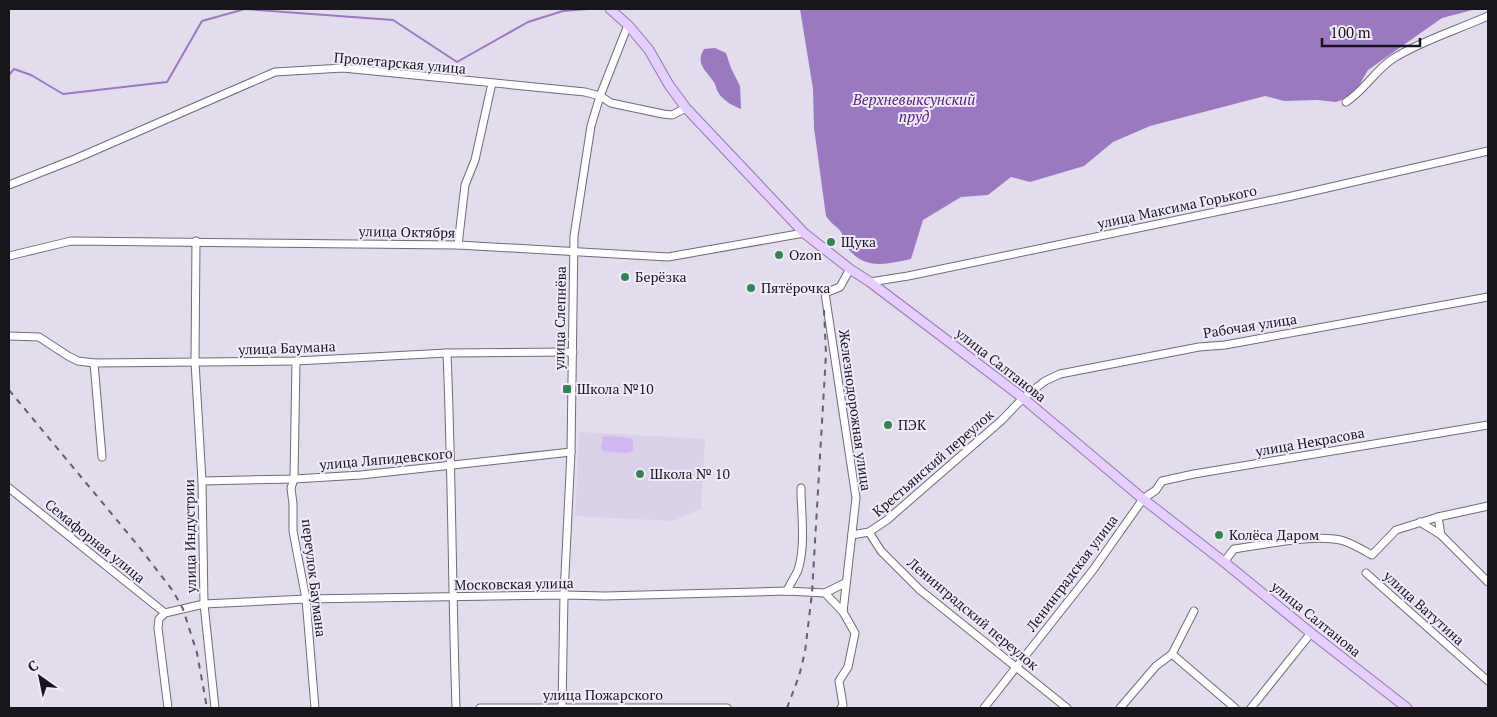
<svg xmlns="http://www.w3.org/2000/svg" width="1497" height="717" font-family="'PT Serif',serif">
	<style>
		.built { fill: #dad0e8 }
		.green { fill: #d1b8f2 }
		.water { fill: #9a79c1 }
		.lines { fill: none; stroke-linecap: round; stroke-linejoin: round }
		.stream { stroke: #9a79c1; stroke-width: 2 }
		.minor-casing { stroke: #706a79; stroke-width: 9 }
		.major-casing { stroke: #9279af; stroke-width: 11 }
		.minor { stroke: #fff; stroke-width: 7 }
		.major { stroke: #e5cffe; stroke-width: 9 }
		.rail { stroke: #635f69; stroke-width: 2; stroke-dasharray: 6 6; stroke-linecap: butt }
		.poi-dot { fill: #338354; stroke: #f1eafb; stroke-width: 2 }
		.labels { text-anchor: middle; stroke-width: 4; stroke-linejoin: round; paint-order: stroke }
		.street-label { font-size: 14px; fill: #18161c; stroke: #f1eafb }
		.poi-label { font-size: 14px; fill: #18161c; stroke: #f1eafb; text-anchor: start }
		.water-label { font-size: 15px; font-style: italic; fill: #53257b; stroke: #f1eafb }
	</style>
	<rect width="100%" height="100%" fill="#e3dced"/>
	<!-- built -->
	<path class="built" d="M579 432 705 439 701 509 673 521 575 516Z"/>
	<!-- green -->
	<path class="green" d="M607 436 630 438 633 440V451L628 453 603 451 601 448 603 437Z"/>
	<!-- water -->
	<g class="water">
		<path d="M800 9H1476L1442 18 1368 70 1353 96 1336 102 1317 100 1284 101 1265 96 1150 126 1113 142 1084 166 1030 182 1011 177 988 195 961 197 923 220 911 259C887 264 864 271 847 247 845 242 844 237 841 232 838 227 831 224 826 216L814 128 813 89Z"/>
		<path d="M715 48 726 53 731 68 740 86 741 109C733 106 722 100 718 92 716 89 716 84 713 81 706 70 695 64 704 49Z"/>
	</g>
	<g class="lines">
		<!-- stream -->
		<path class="stream" d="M9 75 14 69 31 75 63 94 167 82 202 21 245 9 393 20 457 62 528 22 563 11 588 9"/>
		<!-- minor casing -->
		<g class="minor-casing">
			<g id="minor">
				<path d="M1346 102C1365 90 1375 70 1394 58 1423 40 1457 30 1488 16"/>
				<path d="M9 185 75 159 275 72 343 68 585 92 600 96 611 103 663 114 672 115 686 108"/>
				<path d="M196 241 195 362 202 481 204 604 215 708"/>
				<path d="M458 245 465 185 475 160 492 83"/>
				<path d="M9 256 71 241 458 245 668 257 804 233"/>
				<path d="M870 282 908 276 1292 196 1488 151"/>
				<path d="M9 336 39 337 68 356 78 361 94 363 296 361 447 353 573 352"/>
				<path d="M447 353C452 471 452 590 456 708"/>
				<path d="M296 361 294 479 291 488 293 504V531L306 599 315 708"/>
				<path d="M94 363 102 457"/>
				<path d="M202 481 294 479 361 475 571 452"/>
				<path d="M9 488 165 613"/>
				<path d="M1438 517 1441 535"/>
				<path d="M1420 522 1441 535 1488 582"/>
				<path d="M869 532 881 551 920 590 1067 708"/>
				<path d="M852 535 869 532 887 520 1002 420 1023 398 1045 381 1060 374 1199 347 1225 345 1488 297"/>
				<path d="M1224 562 1234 549C1262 545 1317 533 1344 541 1353 544 1363 550 1372 555L1396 530 1438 517 1488 506"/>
				<path d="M1366 573 1488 681"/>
				<path d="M787 591C790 584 795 577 798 570 806 545 801 514 801 488"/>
				<path d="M825 593 843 612"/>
				<path d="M1172 654 1235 708"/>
				<path d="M168 708 158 628 159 619 165 613 204 604 306 599 564 595 605 596 787 591 825 593 845 583"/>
				<path d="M480 708H727"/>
				<path d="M562 708 564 595 571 452 574 236 591 126 600 96 628 25"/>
				<path d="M841 708 843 705 839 681 848 667 855 633 843 612 856 498 825 293 840 287 850 269"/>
				<path d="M984 708 1093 570 1143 499 1156 490 1162 481 1194 474 1488 425"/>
				<path d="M1120 708 1156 666 1172 654 1194 611"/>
				<path d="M1251 708 1311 633"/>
			</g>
		</g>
		<!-- major casing -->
		<g class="major-casing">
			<path id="major" d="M610 9 628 25 649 50 669 85 686 108 804 233 850 269 870 282 1023 398 1143 499 1224 562 1311 633 1407 708"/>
		</g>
		<!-- minor -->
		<use href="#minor" class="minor"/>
		<!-- major -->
		<use href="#major" class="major"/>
		<!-- rail -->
		<g class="rail">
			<path d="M9 390 140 548 173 591 183 609 197 653 207 708"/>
			<path d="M787 708 799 676 805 652 812 593 826 354 824 310"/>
		</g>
	</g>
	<!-- markers -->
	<g class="poi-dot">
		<circle cx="831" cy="242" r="5"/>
		<circle cx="779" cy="255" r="5"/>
		<circle cx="625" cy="277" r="5"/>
		<circle cx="751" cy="288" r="5"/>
		<rect x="562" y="384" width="10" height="10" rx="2.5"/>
		<circle cx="888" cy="425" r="5"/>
		<circle cx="640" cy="474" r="5"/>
		<circle cx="1219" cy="535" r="5"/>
	</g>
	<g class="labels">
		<!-- street labels -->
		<g class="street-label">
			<text transform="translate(400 63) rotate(5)" y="5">Пролетарская улица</text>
			<text transform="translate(1177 207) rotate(-12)" y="5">улица Максима Горького</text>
			<text transform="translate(407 232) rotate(1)" y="5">улица Октября</text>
			<text transform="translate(560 318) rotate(-89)" y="5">улица Слепнёва</text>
			<text transform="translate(1250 326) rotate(-9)" y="5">Рабочая улица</text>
			<text transform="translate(287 348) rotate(-2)" y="5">улица Баумана</text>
			<text transform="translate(1001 365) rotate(38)" y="5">улица Салтанова</text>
			<text transform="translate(855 410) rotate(82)" y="5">Железнодорожная улица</text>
			<text transform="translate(1310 442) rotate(-10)" y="5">улица Некрасова</text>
			<text transform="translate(386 459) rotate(-5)" y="5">улица Ляпидевского</text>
			<text transform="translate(933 463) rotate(-41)" y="5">Крестьянский переулок</text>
			<text transform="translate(190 536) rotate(-91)" y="5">улица Индустрии</text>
			<text transform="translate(95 541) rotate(39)" y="5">Семафорная улица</text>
			<text transform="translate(1072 573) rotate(-53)" y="5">Ленинградская улица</text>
			<text transform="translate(314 578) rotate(83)" y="5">переулок Баумана</text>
			<text transform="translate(514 584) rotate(-1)" y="5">Московская улица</text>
			<text transform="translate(1424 608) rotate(42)" y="5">улица Ватутина</text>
			<text transform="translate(973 614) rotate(40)" y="5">Ленинградский переулок</text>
			<text transform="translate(1316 619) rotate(39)" y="5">улица Салтанова</text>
			<text x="603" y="700">улица Пожарского</text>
		</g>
		<!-- poi labels -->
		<g class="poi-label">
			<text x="841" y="247">Щука</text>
			<text x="789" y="260">Ozon</text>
			<text x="635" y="282">Берёзка</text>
			<text x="761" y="293">Пятёрочка</text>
			<text x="577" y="394">Школа №10</text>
			<text x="898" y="430">ПЭК</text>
			<text x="650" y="479">Школа № 10</text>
			<text x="1229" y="540">Колёса Даром</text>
		</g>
		<!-- water labels -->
		<g class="water-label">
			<text x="914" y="105">Верхневыксунский<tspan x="914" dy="17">пруд</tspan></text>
		</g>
	</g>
	<!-- border -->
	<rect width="1497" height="717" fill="none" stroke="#18161c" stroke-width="20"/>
	<!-- north arrow -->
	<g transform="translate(40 677) rotate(327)" stroke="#f1eafb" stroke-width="4" paint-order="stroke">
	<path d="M0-4L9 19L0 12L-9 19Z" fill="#18161c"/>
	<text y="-8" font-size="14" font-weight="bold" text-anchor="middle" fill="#18161c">С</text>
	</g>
	<!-- scale -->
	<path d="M1322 38v8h98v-8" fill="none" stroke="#18161c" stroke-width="2.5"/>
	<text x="1330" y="38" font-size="15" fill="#18161c" stroke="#f1eafb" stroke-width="4" paint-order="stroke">100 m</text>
</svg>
